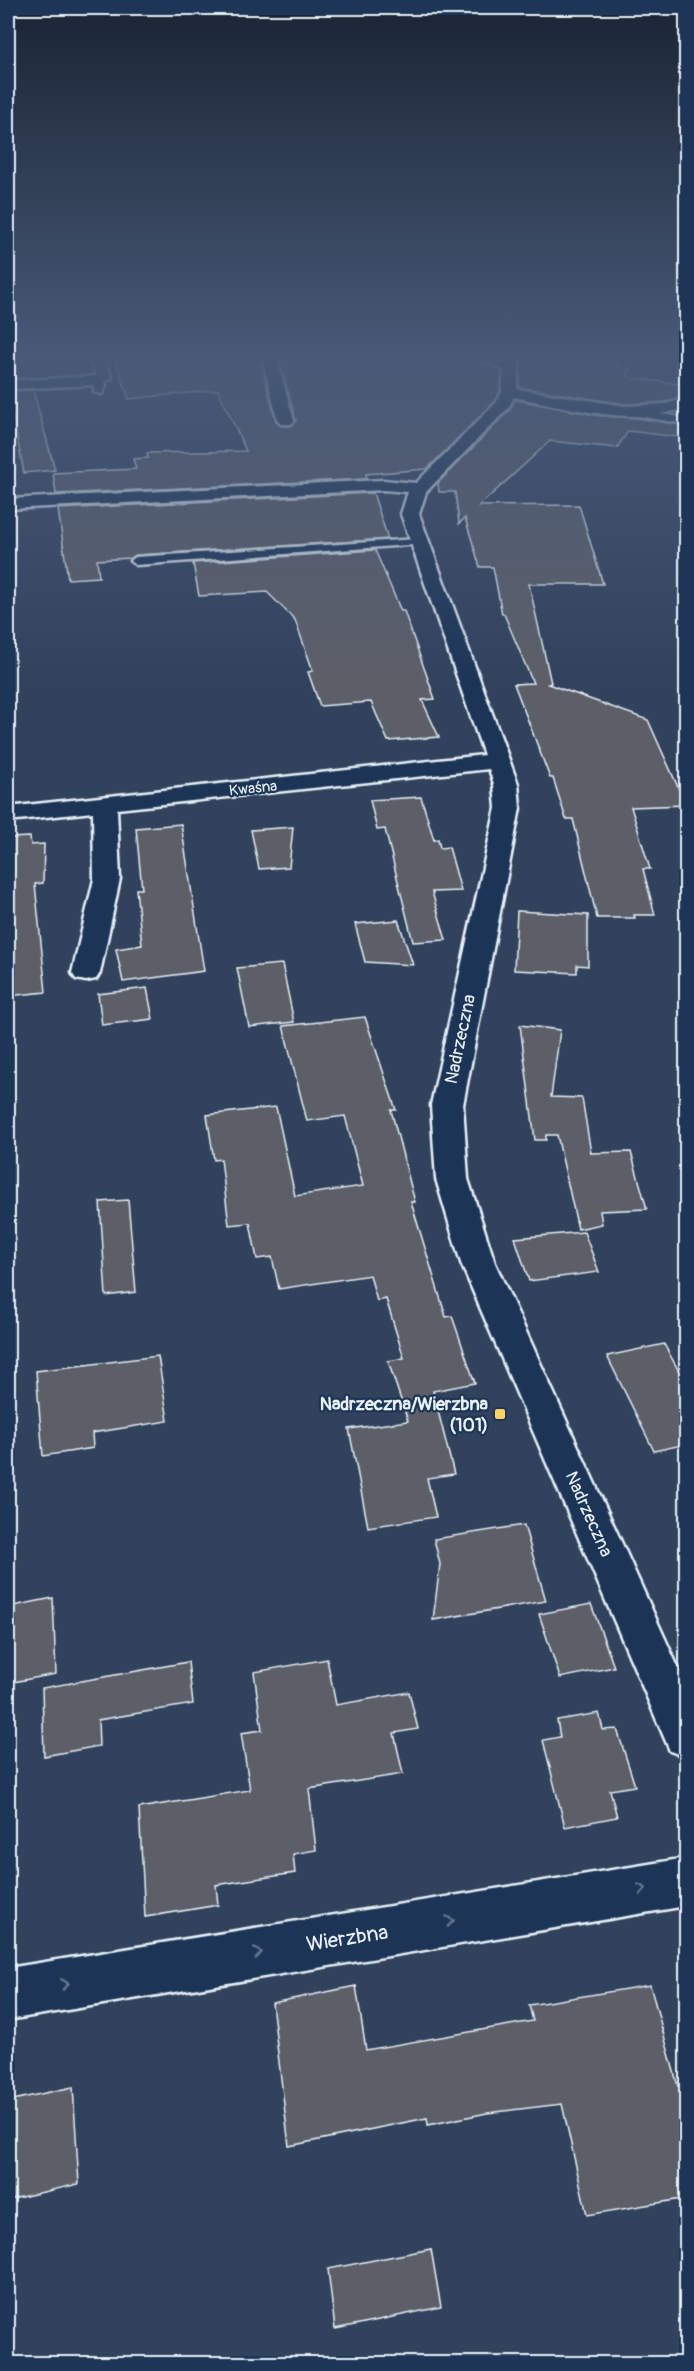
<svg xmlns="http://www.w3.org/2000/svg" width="694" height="2371" font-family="Pangolin,sans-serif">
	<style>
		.building { fill: #5d5f67; stroke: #e8f1f8; stroke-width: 1.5 }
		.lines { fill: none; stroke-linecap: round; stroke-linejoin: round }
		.lane-casing { stroke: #e8f1f8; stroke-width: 5 }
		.street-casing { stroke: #e8f1f8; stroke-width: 5 }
		.lane { fill: #1d3557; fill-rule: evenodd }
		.street { fill: #1d3557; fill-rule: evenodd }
		.oneway { stroke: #64778f }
		.poi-dot { fill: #ffd166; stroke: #1d3557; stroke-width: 2 }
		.labels { text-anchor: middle; stroke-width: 4.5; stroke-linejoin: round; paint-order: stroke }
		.far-street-label { font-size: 15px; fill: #e8f1f8; stroke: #1d3557 }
		.street-label { font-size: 18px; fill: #e8f1f8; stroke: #1d3557 }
		.poi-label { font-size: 18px; font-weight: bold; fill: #e8f1f8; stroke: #1d3557; text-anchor: end }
		.near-street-label { font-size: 21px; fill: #e8f1f8; stroke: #1d3557 }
	</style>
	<rect width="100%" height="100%" fill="#30425c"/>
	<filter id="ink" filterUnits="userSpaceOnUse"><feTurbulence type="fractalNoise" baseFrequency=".0167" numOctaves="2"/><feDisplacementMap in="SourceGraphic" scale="12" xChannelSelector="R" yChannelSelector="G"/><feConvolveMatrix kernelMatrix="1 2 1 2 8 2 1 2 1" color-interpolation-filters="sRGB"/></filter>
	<g filter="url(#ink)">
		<!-- building -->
		<g class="building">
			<path d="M120 353H195L196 356 244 353 252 364H261L276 422 281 426H291L296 420 280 363 337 360 336 353H464L502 371 500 391 494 402 427 469 366 474 367 479 56 494 53 473 136 469 133 459 148 458 147 453 246 451 218 390 129 399 115 358 122 357Z"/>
			<path d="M522 353H624L616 367 631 369 627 377 687 385V396L666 402 625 404 519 387Z"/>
			<path d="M33 390 55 470 24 473 8 391Z"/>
			<path d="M515 400 600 416 636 418 687 426V438L628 431 617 448 550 441 479 506 579 505 603 584H529L551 683 548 684 648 720 686 805 631 807 650 869H643L655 915H634L635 918H597L573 819H566L553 778H550L514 684 533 683 504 614H502L493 567H480L465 518 459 524 455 492H439L438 483 510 410Z"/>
			<path d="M373 493 388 539 136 555 131 558 97 560 99 577 68 579 58 509Z"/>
			<path d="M375 550 401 611H404L435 699 422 700 439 737 388 741 371 702 320 706 308 672 313 671 295 620 267 592 199 596 193 563Z"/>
			<path d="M421 797 434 840 438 839 440 848 449 847 461 891 432 892 446 940 413 942 385 829 377 830 370 800Z"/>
			<path d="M181 824 204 971 123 982 116 949 142 945 136 889H142L136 828Z"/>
			<path d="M293 827 289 867 259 869 251 830Z"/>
			<path d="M30 837 31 845 44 844 43 883 35 884 46 992 8 996V838Z"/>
			<path d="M517 911 588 915V966L577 965V973L514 970Z"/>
			<path d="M398 920 413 965 365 962 355 924Z"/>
			<path d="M282 964 294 1022 249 1027 237 968Z"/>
			<path d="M147 988 153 1019 102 1025 98 994Z"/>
			<path d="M365 1017 396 1110H391L415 1202H411L446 1317 452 1316 475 1383 433 1391 454 1474 427 1478 436 1517 368 1527 349 1429 408 1421 388 1361 404 1358 386 1299 377 1301 370 1275 279 1289 272 1257 257 1259 250 1223 229 1225 221 1159 214 1160 207 1115 276 1107 295 1196 363 1186 345 1116 307 1121 283 1026Z"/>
			<path d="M520 1025 560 1030 551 1097 582 1098 591 1153 631 1152 647 1209 600 1211 602 1224 578 1229 557 1135H546V1140H535Z"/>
			<path d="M128 1200 136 1292 106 1296 100 1202Z"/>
			<path d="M584 1232 599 1272 529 1281 515 1238Z"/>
			<path d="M664 1344 687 1386V1444L654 1451 607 1356Z"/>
			<path d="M158 1356 168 1421 92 1433 93 1448 43 1456 36 1371Z"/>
			<path d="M524 1525 546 1601 433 1620 440 1564 434 1539Z"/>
			<path d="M53 1598 56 1674 13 1682V1671H8V1607Z"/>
			<path d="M591 1604 614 1667 560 1678 539 1614Z"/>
			<path d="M327 1659 336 1705 409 1692 418 1729 394 1733 403 1774 309 1789 316 1850 293 1854 295 1873 216 1885 218 1905 145 1917 139 1808 250 1790 241 1733 262 1730 254 1672Z"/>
			<path d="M188 1662 193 1704 98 1720 99 1746 44 1756 42 1688Z"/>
			<path d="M599 1713 603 1730 617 1729 635 1786 610 1790 617 1817 565 1827 543 1740 560 1737 557 1720Z"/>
			<path d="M650 1985 678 2086 687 2084V2198L587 2215 562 2104 487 2113 428 2125 427 2118 289 2146 272 2003 356 1986 366 2050 533 2021 529 2005Z"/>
			<path d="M73 2087 79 2184 8 2200V2101Z"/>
			<path d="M431 2249 441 2307 335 2329 328 2269Z"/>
		</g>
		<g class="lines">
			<!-- lane casing -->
			<g class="lane-casing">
				<g id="lane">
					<path d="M466 353H479L517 370 509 372Z"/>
					<path d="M95 379H101L106 385 102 394 94 392Z"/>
					<path d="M629 409 686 418V424L626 414V410Z"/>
					<path d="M418 539 422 540V544L136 565 130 561 136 557Z"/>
				</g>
			</g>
			<!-- street casing -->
			<g class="street-casing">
				<g id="street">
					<path d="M86 353H100L112 378 98 385 8 389V381L97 376Z"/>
					<path d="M261 353H275L294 421 291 424H281L278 421Z"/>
					<path d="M506 353H520L517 389 625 406 666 404 686 398V407C632 428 569 407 514 397L508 408 426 492 419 514 518 784 520 808 463 1105 468 1179 495 1263 686 1685V1757L670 1751 461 1263 436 1179 431 1105 496 808 494 784 489 769 117 809 120 879 100 973 96 979 86 981 76 979 72 973 94 879 93 812 8 821V807L484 755 401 514 408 492 383 490 8 509V499L383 480 416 483 496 403 502 392Z"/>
					<path d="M686 1858V1906L8 2020V1968Z"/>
				</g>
			</g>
			<!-- lane -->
			<use href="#lane" class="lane"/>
			<!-- street -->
			<use href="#street" class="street"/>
		</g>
		<!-- one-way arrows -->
		<defs><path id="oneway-chevron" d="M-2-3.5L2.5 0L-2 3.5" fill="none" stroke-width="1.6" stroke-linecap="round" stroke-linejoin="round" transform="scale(1.5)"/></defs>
		<g class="oneway">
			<use href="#oneway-chevron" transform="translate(642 1889) rotate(-9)"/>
			<use href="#oneway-chevron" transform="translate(450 1921) rotate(-9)"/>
			<use href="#oneway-chevron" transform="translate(258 1953) rotate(-9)"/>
			<use href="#oneway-chevron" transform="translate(65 1984) rotate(-9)"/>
		</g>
	</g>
	<!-- sky -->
	<linearGradient id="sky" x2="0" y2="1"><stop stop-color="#1a2433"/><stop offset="0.52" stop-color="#485a78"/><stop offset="1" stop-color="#485a78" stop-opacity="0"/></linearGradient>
	<rect width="694" height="685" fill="url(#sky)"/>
	<!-- markers -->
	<rect class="poi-dot" x="494" y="1408" width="12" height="12" rx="3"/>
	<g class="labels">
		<!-- far-street labels -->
		<g class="far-street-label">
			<text transform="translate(253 788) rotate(-6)" y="5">Kwaśna</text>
		</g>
		<!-- street labels -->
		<g class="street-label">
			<text transform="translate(460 1039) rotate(-78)" y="6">Nadrzeczna</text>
			<text transform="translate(589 1514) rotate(66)" y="6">Nadrzeczna</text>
		</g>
		<!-- poi labels -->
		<g class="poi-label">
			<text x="488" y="1410">Nadrzeczna/Wierzbna<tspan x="488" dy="21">(101)</tspan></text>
		</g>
		<!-- near-street labels -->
		<g class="near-street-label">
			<text transform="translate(347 1938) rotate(-9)" y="7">Wierzbna</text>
		</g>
	</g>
	<!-- margin -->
	<rect width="694" height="2371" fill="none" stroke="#1d3557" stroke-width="30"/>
	<rect x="15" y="15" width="664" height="2341" fill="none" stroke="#e8f1f8" stroke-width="2" filter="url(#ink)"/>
</svg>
